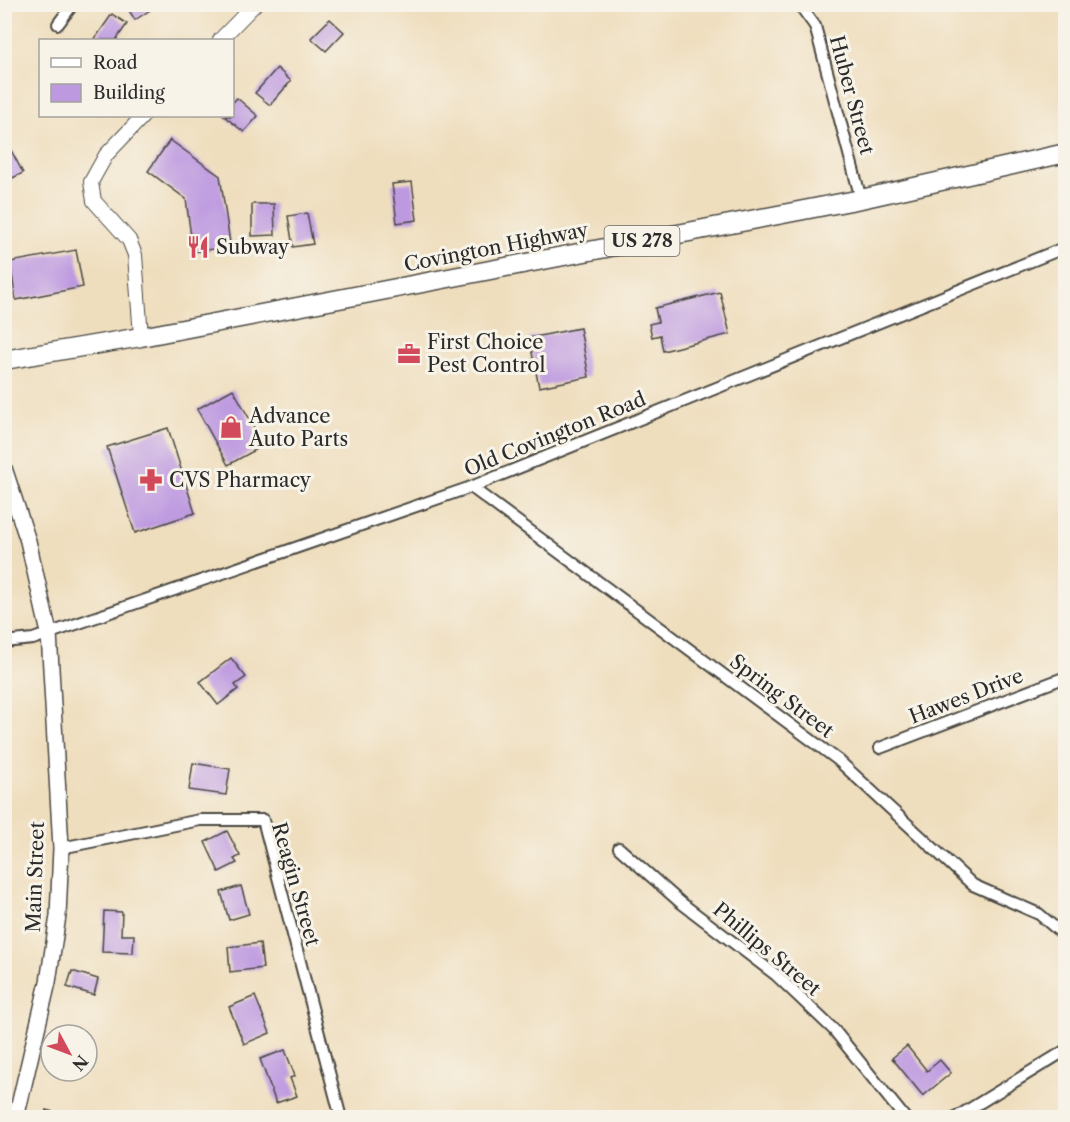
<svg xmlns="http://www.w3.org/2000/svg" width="1070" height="1122" font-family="'Libre Caslon Text',serif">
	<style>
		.building { fill: #bd99e0 }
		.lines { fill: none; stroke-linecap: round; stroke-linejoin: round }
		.minor-casing { stroke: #484641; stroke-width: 14 }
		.tertiary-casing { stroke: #484641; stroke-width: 16 }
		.secondary-casing { stroke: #484641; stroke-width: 18 }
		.primary-casing { stroke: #484641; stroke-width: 21 }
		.minor { stroke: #fff; stroke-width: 10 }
		.tertiary { stroke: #fff; stroke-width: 14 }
		.secondary { stroke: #fff; stroke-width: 15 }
		.primary { stroke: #fff; stroke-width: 18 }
		.labels { text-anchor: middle; stroke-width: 6; stroke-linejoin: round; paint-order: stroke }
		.shield { fill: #f7f3e8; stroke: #686764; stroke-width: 1.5 }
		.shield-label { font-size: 18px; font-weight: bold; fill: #2b2b2b }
		.street-label { font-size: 20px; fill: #2b2b2b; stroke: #f7f3e8 }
		.poi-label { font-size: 20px; fill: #2b2b2b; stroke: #f7f3e8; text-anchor: start }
	</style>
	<rect width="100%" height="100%" fill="#f7f3e8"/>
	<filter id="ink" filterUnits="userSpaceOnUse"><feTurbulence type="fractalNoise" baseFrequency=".0167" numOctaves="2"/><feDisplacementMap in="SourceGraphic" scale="12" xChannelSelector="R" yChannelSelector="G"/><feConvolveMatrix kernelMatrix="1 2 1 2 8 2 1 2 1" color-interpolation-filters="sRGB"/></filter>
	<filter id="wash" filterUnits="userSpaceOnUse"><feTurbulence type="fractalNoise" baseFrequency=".008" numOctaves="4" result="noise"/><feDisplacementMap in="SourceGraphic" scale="24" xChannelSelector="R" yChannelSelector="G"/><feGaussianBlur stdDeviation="1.35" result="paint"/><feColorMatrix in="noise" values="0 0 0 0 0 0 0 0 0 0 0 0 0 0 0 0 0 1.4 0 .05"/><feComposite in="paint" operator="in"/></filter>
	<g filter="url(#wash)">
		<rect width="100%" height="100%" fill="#efdebe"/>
		<g id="blocks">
			<!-- building -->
			<g class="building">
				<path d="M125 4H159L135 20Z"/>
				<path d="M112 14 127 24 116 40H94Z"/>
				<path d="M330 19 344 32 326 51 311 38Z"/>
				<path d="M277 68 291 81 270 105 255 93Z"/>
				<path d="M237 98 258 116 244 132 224 116H232V103Z"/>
				<path d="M4 137 23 173 4 182Z"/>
				<path d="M170 140 220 176 230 243 227 247 193 252 186 199 148 171Z"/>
				<path d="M412 182 417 220 397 223 392 184Z"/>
				<path d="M252 204H274L275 235 252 236Z"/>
				<path d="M307 213 313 244 293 247 288 216Z"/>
				<path d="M76 250 83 287 16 300 10 262Z"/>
				<path d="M720 292 730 334 663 351 660 335 652 337 649 324 658 322 655 308Z"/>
				<path d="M580 328 589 377 539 387 529 338Z"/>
				<path d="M233 389 264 445 228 465 197 409Z"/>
				<path d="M168 428 195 513 135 533 107 447Z"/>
				<path d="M231 658 246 677 235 685 238 689 218 705 200 682Z"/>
				<path d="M193 763 230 769 226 795 189 790Z"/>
				<path d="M227 831 240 856 234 859 237 863 219 872 205 842Z"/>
				<path d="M241 886 249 914 229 920 221 892Z"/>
				<path d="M104 911 122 912 121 935H134L133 953 102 952Z"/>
				<path d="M260 943 263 968 230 972 228 947Z"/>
				<path d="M72 971 98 979 94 995 67 987Z"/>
				<path d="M255 996 270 1033 244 1044 229 1007Z"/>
				<path d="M907 1046 927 1071 940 1060 951 1073 923 1096 892 1058Z"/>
				<path d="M285 1050 295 1076 290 1078 297 1096 276 1103 260 1059Z"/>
				<path d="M46 1110 73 1117V1118H44Z"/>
			</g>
		</g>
	</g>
	<g filter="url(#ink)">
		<use href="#blocks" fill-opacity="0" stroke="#484641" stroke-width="1.5"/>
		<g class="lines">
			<!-- minor casing -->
			<g class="minor-casing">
				<g id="minor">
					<path d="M799 4 815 26 861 199"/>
					<path d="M58 24 73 4"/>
					<path d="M471 487 838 760 973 885 1039 914 1066 937"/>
					<path d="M4 642 33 639 471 487 1066 247"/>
					<path d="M880 748 1066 677"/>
					<path d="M61 848 200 820H263L341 1118"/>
					<path d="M619 848 680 902 776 975 834 1030 905 1118"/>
					<path d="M955 1118 1066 1050"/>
				</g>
			</g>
			<!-- tertiary casing -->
			<g class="tertiary-casing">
				<g id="tertiary">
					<path d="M220 40 255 4"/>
					<path d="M141 337 135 255 129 240 94 201 91 182 106 155 143 116"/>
				</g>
			</g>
			<!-- secondary casing -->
			<g class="secondary-casing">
				<path id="secondary" d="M4 468 28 541 49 633 61 848 58 916 48 982 16 1118"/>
			</g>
			<!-- primary casing -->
			<g class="primary-casing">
				<path id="primary" d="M4 360 141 337 861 199 1066 153"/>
			</g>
			<!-- minor -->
			<use href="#minor" class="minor"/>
			<!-- tertiary -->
			<use href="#tertiary" class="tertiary"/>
			<!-- secondary -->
			<use href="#secondary" class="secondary"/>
			<!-- primary -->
			<use href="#primary" class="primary"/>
		</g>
	</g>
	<!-- icons -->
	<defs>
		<g id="restaurant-bare" transform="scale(1.8)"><path d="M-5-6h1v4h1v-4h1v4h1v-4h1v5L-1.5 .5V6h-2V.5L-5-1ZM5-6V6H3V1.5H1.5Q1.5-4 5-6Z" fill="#d1495b" stroke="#f7f3e8" stroke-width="2.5" paint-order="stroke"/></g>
		<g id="office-bare" transform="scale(1.8)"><path d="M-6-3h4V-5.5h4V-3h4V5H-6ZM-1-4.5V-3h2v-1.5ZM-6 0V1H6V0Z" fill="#d1495b" stroke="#f7f3e8" stroke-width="2.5" paint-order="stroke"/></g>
		<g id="shop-bare" transform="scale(1.8)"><path d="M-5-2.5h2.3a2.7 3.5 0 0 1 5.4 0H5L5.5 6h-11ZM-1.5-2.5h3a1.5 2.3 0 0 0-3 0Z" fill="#d1495b" stroke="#f7f3e8" stroke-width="2.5" paint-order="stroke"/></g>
		<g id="pharmacy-bare" transform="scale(1.8)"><path d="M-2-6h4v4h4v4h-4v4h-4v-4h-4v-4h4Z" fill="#d1495b" stroke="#f7f3e8" stroke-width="2.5" paint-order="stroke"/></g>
	</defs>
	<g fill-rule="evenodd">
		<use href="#restaurant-bare" x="198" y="247"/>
		<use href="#office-bare" x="409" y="354"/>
		<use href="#shop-bare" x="231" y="427"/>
		<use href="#pharmacy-bare" x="151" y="480"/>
	</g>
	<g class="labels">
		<!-- shield labels -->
		<rect class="shield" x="604.5" y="226" width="75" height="30" rx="4.5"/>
		<g class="shield-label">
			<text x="642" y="247">US 278</text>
		</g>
		<!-- street labels -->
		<g class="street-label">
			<text transform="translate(852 95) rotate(75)" y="7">Huber Street</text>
			<text transform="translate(496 247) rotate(-11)" y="7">Covington Highway</text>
			<text transform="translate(555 434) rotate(-22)" y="7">Old Covington Road</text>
			<text transform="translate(782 696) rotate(37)" y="7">Spring Street</text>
			<text transform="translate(966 696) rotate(-21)" y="7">Hawes Drive</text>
			<text transform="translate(35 877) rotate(-88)" y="7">Main Street</text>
			<text transform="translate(296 884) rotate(74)" y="7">Reagin Street</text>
			<text transform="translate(767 949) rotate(40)" y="7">Phillips Street</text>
		</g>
		<!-- poi labels -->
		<g class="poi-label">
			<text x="216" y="254">Subway</text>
			<text x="427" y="349">First Choice<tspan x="427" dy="23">Pest Control</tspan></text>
			<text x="249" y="423">Advance<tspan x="249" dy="23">Auto Parts</tspan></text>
			<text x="169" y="487">CVS Pharmacy</text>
		</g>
	</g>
	<!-- margin -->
	<rect width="1070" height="1122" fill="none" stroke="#f7f3e8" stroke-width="24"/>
	<!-- legend -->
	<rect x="39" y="39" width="195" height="78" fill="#f7f3e8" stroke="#a5a39c" stroke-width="1.5"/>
	<rect x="51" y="58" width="30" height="9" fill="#ffffff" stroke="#a5a39c" stroke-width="1.5"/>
	<text x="93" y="69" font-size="18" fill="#2b2b2b">Road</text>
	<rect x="51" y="84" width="30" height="18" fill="#bd99e0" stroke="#a5a39c" stroke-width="1.5"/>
	<text x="93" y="99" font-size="18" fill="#2b2b2b">Building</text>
	<!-- north arrow -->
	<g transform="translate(69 1053) rotate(131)"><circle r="28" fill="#f7f3e8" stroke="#a5a39c" stroke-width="1.5"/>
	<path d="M0-4.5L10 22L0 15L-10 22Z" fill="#d1495b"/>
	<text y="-9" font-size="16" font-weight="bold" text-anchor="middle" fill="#2b2b2b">N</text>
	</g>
</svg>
